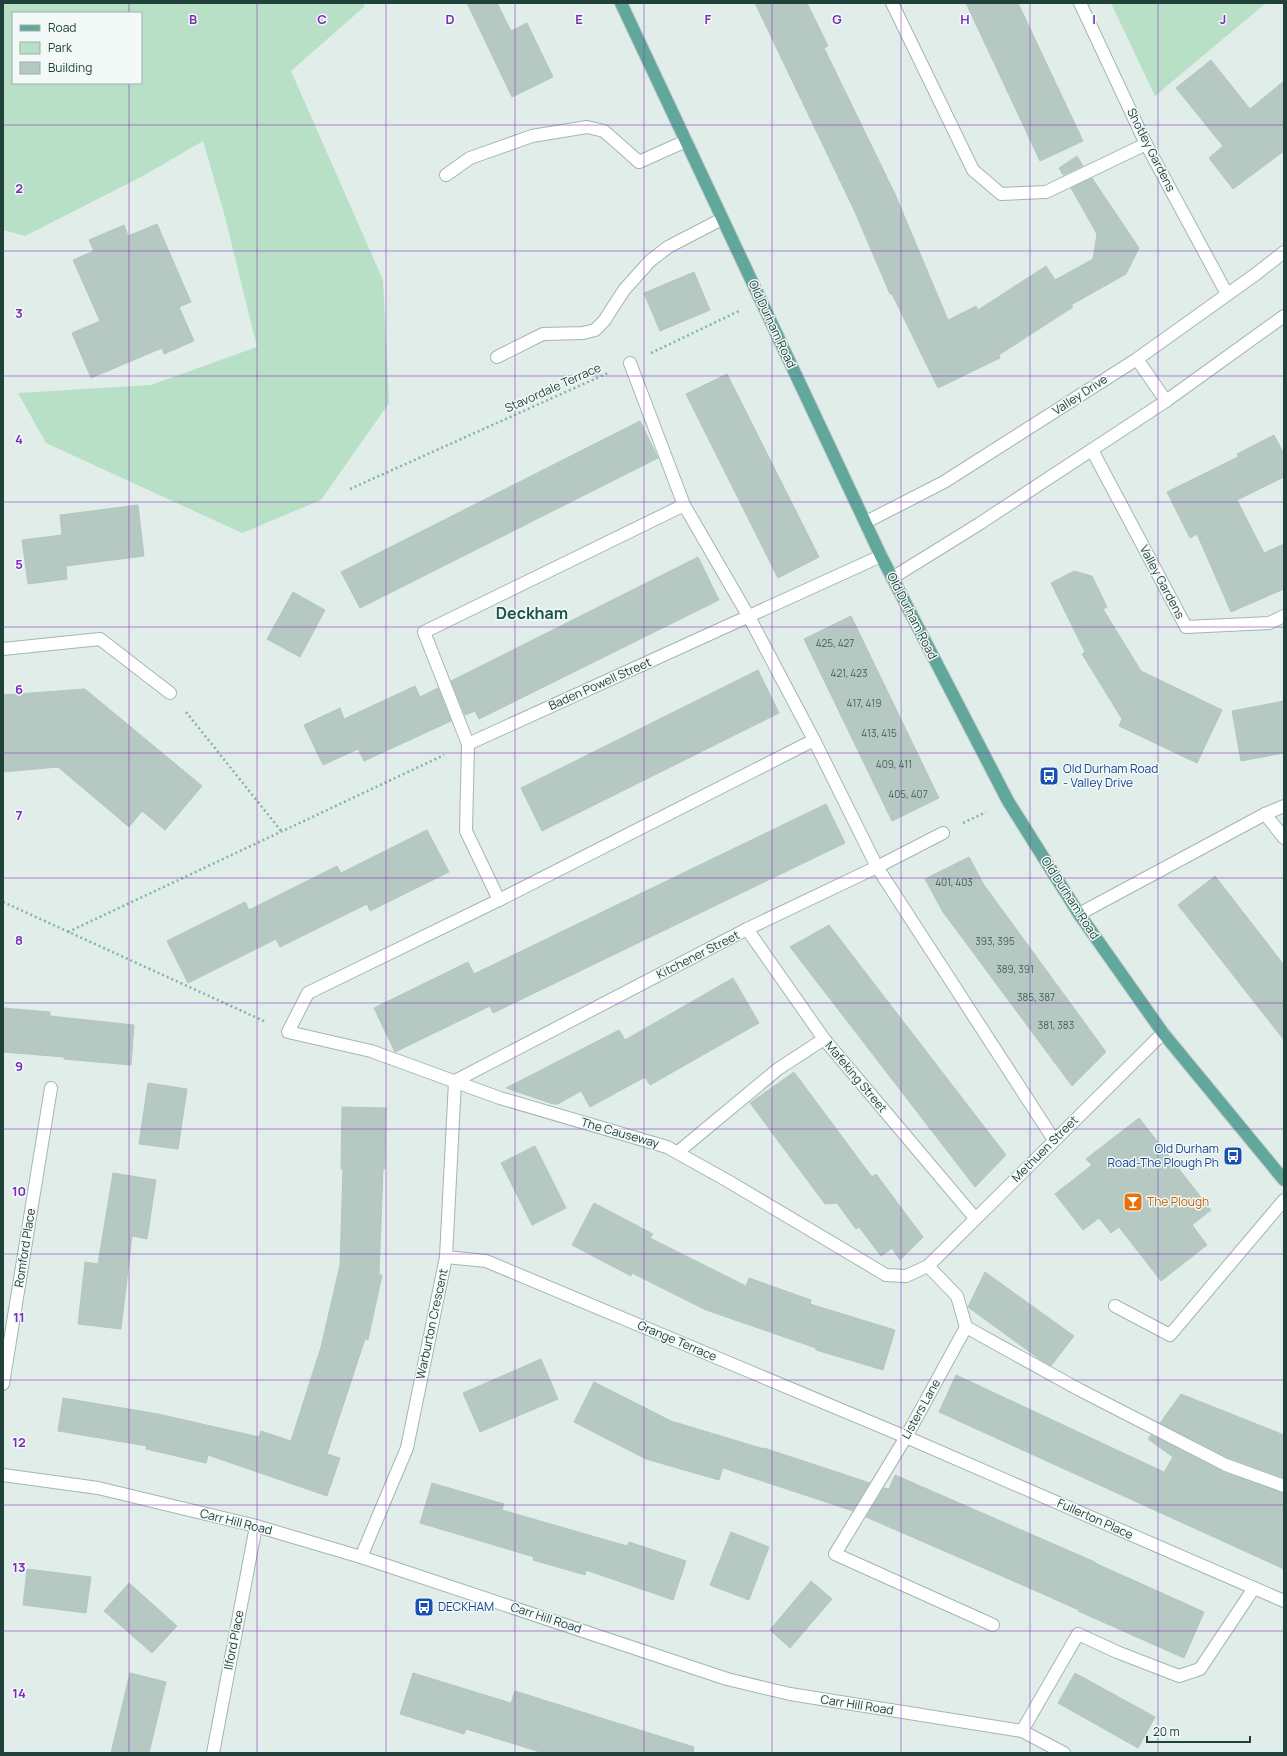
<svg xmlns="http://www.w3.org/2000/svg" width="1287" height="1756" font-family="Manrope,sans-serif">
	<style>
		.green { fill: #b8e0c7; fill-rule: evenodd }
		.building { fill: #b6c8c2; stroke: #b3c7c1 }
		.lines { fill: none; stroke-linecap: round; stroke-linejoin: round }
		.minor-casing { stroke: #a3b6b1; stroke-width: 14 }
		.major-casing { stroke: #c1cac8; stroke-width: 14 }
		.path { stroke: #7fb4a9; stroke-width: 2.5; stroke-dasharray: 2 3; stroke-linecap: butt }
		.minor { stroke: #fff; stroke-width: 12 }
		.major { stroke: #61a79c; stroke-width: 12 }
		.grid { fill: none; stroke: #7b2cbf; stroke-width: 1; stroke-opacity: 0.55 }
		.labels { text-anchor: middle; stroke-width: 3; stroke-linejoin: round; paint-order: stroke }
		.number-label { font-size: 10px; fill: #46625c }
		.street-label { font-size: 12px; fill: #20403a; stroke: #f2f9f6 }
		.transit-label { font-size: 12px; fill: #164399; stroke: #f2f9f6; text-anchor: start }
		.food-label { font-size: 12px; fill: #c56008; stroke: #f2f9f6; text-anchor: start }
		.district-label { font-size: 16px; font-weight: bold; fill: #1a544c; stroke: #f2f9f6 }
		.grid-label { font-size: 13px; text-anchor: middle; font-weight: bold; fill: #7b2cbf; stroke: #f2f9f6; stroke-width: 3; stroke-linejoin: round; paint-order: stroke }
	</style>
	<rect width="100%" height="100%" fill="#e1ede9"/>
	<!-- green -->
	<g class="green">
		<path d="M3 3H363L365 6 291 71 383 280 389 403 321 500 242 533 46 443 18 393 151 385 257 347 224 213 203 141 141 177 25 236 3 230ZM13 13H141V83H13Z"/>
		<path d="M1111 3H1266L1155 96Z"/>
	</g>
	<!-- building -->
	<g class="building">
		<path d="M467 3H497L511 31 527 23 553 77 512 97Z"/>
		<path d="M755 3H807L828 46 824 48 895 194 948 320 976 306 978 310 1046 266 1055 280 1093 259 1097 234 1071 188 1092 178 1139 248 1126 274 1071 305 1073 307 999 355 1000 358 938 388 892 294H890L855 212Z"/>
		<path d="M966 3H1018L1083 141 1040 161Z"/>
		<path d="M1211 60 1250 109 1284 81V151L1233 189 1209 158 1223 146 1176 88Z"/>
		<path d="M1077 156 1083 166 1063 175 1059 168Z"/>
		<path d="M157 224 191 302 179 307 194 341 164 354 162 348 91 378 72 333 100 321 73 260 94 251 89 240 124 225 128 236Z"/>
		<path d="M694 272 710 310 660 331 644 293Z"/>
		<path d="M727 374 819 557 778 578 686 394Z"/>
		<path d="M640 421 658 458 360 608 341 572Z"/>
		<path d="M1274 435 1284 454V477L1237 500 1264 553 1284 544V589L1231 612 1197 534 1190 538 1167 492 1238 457 1237 454Z"/>
		<path d="M138 505 144 556 66 566 67 579 28 584 22 540 62 535 60 515Z"/>
		<path d="M698 557 719 600 479 719 475 711 465 715 451 681Z"/>
		<path d="M1074 571 1092 576 1107 607 1103 609 1141 671 1222 710 1197 763 1119 726 1122 719 1082 654 1085 652 1051 583Z"/>
		<path d="M293 592 325 610 300 657 267 639Z"/>
		<path d="M851 616 939 798 892 821 804 639Z"/>
		<path d="M758 670 779 713 542 831 521 788Z"/>
		<path d="M415 686 420 697 438 688 451 721 364 761 358 749 323 765 304 725 340 708 344 719Z"/>
		<path d="M85 689 202 786 165 830 142 811 129 827 58 767 3 772V695Z"/>
		<path d="M1284 701V753L1241 761 1232 711Z"/>
		<path d="M826 804 845 843 493 1013 490 1006 395 1052 374 1008 468 962 474 974Z"/>
		<path d="M427 830 449 872 370 911 367 904 280 947 276 939 188 983 167 941 245 902 249 910 337 866 341 873Z"/>
		<path d="M969 857 984 885 1106 1052 1072 1086 943 912 925 879Z"/>
		<path d="M1215 876 1284 965V1040L1178 905Z"/>
		<path d="M829 925 1006 1155 975 1187 790 947Z"/>
		<path d="M733 978 759 1023 650 1085 645 1077 590 1107 581 1091 558 1104H553L506 1088 619 1030 625 1040Z"/>
		<path d="M3 1008 50 1012V1016L134 1025 131 1065 64 1059V1057L3 1052Z"/>
		<path d="M794 1072 872 1177 876 1174 923 1237 900 1260 892 1248 881 1256 859 1227 856 1229 837 1203 825 1204 750 1103Z"/>
		<path d="M148 1083 187 1089 178 1149 139 1144Z"/>
		<path d="M342 1107 386 1108 385 1169H383L379 1275H382L368 1340 365 1339 327 1454 340 1458 327 1496 208 1455 206 1463 146 1449 147 1446 58 1431 63 1398 158 1414 259 1437 261 1431 291 1441 321 1347 340 1265 343 1169H341Z"/>
		<path d="M1139 1118 1211 1210 1192 1225 1207 1245 1161 1281 1119 1227 1111 1233 1099 1218 1083 1230 1055 1194 1092 1165 1086 1159Z"/>
		<path d="M535 1146 566 1208 532 1225 501 1163Z"/>
		<path d="M113 1173 156 1180 147 1239 132 1236 121 1329 78 1324 85 1262 98 1264Z"/>
		<path d="M594 1203 653 1234 650 1238 746 1286 749 1278 811 1300 810 1304 895 1330 883 1370 816 1350V1348L706 1310 632 1273 631 1276 572 1245Z"/>
		<path d="M985 1272 1074 1336 1051 1366 1038 1358 968 1307Z"/>
		<path d="M541 1359 558 1399 480 1432 463 1393Z"/>
		<path d="M956 1375 1164 1472 1173 1457 1148 1439 1151 1435 1223 1472 1284 1493V1569L939 1412Z"/>
		<path d="M594 1382 671 1421 764 1449V1448L870 1483 853 1511 723 1468 719 1480 646 1459 574 1422Z"/>
		<path d="M1181 1394 1284 1435V1478L1229 1458 1160 1423Z"/>
		<path d="M895 1475 1095 1562V1563L1204 1612 1184 1658 1078 1611 1079 1610 1018 1583 866 1517 884 1488 889 1489Z"/>
		<path d="M432 1483 504 1504 502 1510 627 1546 629 1542 686 1561 673 1600 586 1570 585 1575 533 1560 534 1557 420 1523Z"/>
		<path d="M731 1532 769 1547 749 1600 710 1585Z"/>
		<path d="M27 1569 91 1577 86 1613 23 1605Z"/>
		<path d="M811 1581 832 1599 790 1648 770 1630Z"/>
		<path d="M129 1583 177 1626 152 1653 104 1611Z"/>
		<path d="M130 1673 166 1682 149 1753H111Z"/>
		<path d="M413 1673 511 1703 515 1691 694 1747 693 1753H543L466 1729 464 1734 400 1714Z"/>
		<path d="M1075 1673 1155 1717 1138 1748 1058 1703Z"/>
	</g>
	<g class="lines">
		<!-- minor casing -->
		<g class="minor-casing">
			<g id="minor">
				<path d="M892 3 973 170 1001 194 1046 192 1146 144"/>
				<path d="M1080 3 1146 144 1227 294"/>
				<path d="M446 175 470 158 532 136 587 127 604 131 639 162 686 141"/>
				<path d="M497 357 543 334 583 333 595 330 604 321 624 290 650 261 668 247 722 219"/>
				<path d="M1137 359 1166 401"/>
				<path d="M630 363 684 505 749 617 814 740 877 867 1054 1140"/>
				<path d="M1092 450 1186 627 1269 623 1284 616"/>
				<path d="M866 522 944 482 1137 359 1256 274 1284 252"/>
				<path d="M892 578 979 524 1166 401 1284 316"/>
				<path d="M3 649 100 639 170 693"/>
				<path d="M814 740 499 900 308 993 288 1032 371 1051 500 1098 667 1147 728 1181 886 1275 906 1276 928 1266 1163 1033"/>
				<path d="M468 744 424 632 684 505"/>
				<path d="M1265 814 1284 838"/>
				<path d="M499 900 466 831 468 744 881 556"/>
				<path d="M1079 914 1265 814 1284 806"/>
				<path d="M747 929 824 1039 975 1218"/>
				<path d="M455 1081 747 929 877 867 943 833"/>
				<path d="M678 1152 778 1069 824 1039"/>
				<path d="M446 1257 486 1261 906 1437 1284 1601"/>
				<path d="M928 1266 957 1296 966 1327 906 1437 835 1554 993 1625"/>
				<path d="M1115 1306 1170 1335 1284 1200"/>
				<path d="M966 1327 1078 1389 1226 1465 1284 1486"/>
				<path d="M3 1384 51 1088"/>
				<path d="M3 1475 98 1488 256 1526 361 1557 727 1679 790 1694 1022 1731 1064 1753"/>
				<path d="M361 1557 407 1448 446 1257 455 1081"/>
				<path d="M1022 1731 1078 1634 1117 1652 1179 1676 1200 1669 1254 1588"/>
				<path d="M213 1753 256 1526"/>
			</g>
		</g>
		<!-- major casing -->
		<g class="major-casing">
			<path id="major" d="M621 3 881 556 1008 801 1079 914 1163 1033 1284 1180"/>
		</g>
		<!-- path -->
		<g class="path">
			<path d="M651 353 739 311"/>
			<path d="M350 489 608 373"/>
			<path d="M186 712 282 832"/>
			<path d="M963 823 986 812"/>
			<path d="M3 902 266 1022"/>
			<path d="M68 932 444 755"/>
		</g>
		<!-- minor -->
		<use href="#minor" class="minor"/>
		<!-- major -->
		<use href="#major" class="major"/>
	</g>
	<!-- grid -->
	<path class="grid" d="M129 3V13M257 3V1753M386 3V1753M515 3V1753M644 3V1753M772 3V1753M901 3V1753M1030 3V1753M1158 3V1753M129 83V1753M3 125H1284M3 251H1284M3 376H1284M3 502H1284M3 627H1284M3 753H1284M3 878H1284M3 1003H1284M3 1129H1284M3 1254H1284M3 1380H1284M3 1505H1284M3 1631H1284"/>
	<!-- icons -->
	<defs>
		<g id="bus-square" transform="scale(1)"><rect x="-9" y="-9" width="18" height="18" rx="4" fill="#1a4fb4" stroke="#f2f9f6"/><path d="M-5-6H5V4H4V6H2V4H-2V6H-4V4H-5ZM-3.5-4V0h7V-4ZM-3.5 1.2v1.5H-2V1.2ZM2 1.2v1.5H3.5V1.2Z" fill="#fff"/></g>
		<g id="bar-square" transform="scale(1)"><rect x="-9" y="-9" width="18" height="18" rx="4" fill="#e8710a" stroke="#f2f9f6"/><path d="M-6-5H6L.8 .8V4.5H3.5V6h-7V4.5H-.8V.8Z" fill="#fff"/></g>
	</defs>
	<g fill-rule="evenodd">
		<use href="#bus-square" x="1049" y="776"/>
		<use href="#bus-square" x="1233" y="1156"/>
		<use href="#bar-square" x="1133" y="1202"/>
		<use href="#bus-square" x="424" y="1607"/>
	</g>
	<g class="labels">
		<!-- number labels -->
		<g class="number-label">
			<text x="835" y="647">425, 427</text>
			<text x="849" y="677">421, 423</text>
			<text x="864" y="707">417, 419</text>
			<text x="879" y="737">413, 415</text>
			<text x="894" y="768">409, 411</text>
			<text x="908" y="798">405, 407</text>
			<text x="954" y="886">401, 403</text>
			<text x="995" y="945">393, 395</text>
			<text x="1015" y="973">389, 391</text>
			<text x="1036" y="1001">385, 387</text>
			<text x="1056" y="1029">381, 383</text>
		</g>
		<!-- street labels -->
		<g class="street-label">
			<text transform="translate(1151 150) rotate(63)" y="4">Shotley Gardens</text>
			<text transform="translate(772 324) rotate(65)" y="4">Old Durham Road</text>
			<text transform="translate(553 388) rotate(-24)" y="4">Stavordale Terrace</text>
			<text transform="translate(1080 395) rotate(-33)" y="4">Valley Drive</text>
			<text transform="translate(1162 582) rotate(62)" y="4">Valley Gardens</text>
			<text transform="translate(912 616) rotate(63)" y="4">Old Durham Road</text>
			<text transform="translate(600 684) rotate(-24)" y="4">Baden Powell Street</text>
			<text transform="translate(1070 898) rotate(57)" y="4">Old Durham Road</text>
			<text transform="translate(698 955) rotate(-27)" y="4">Kitchener Street</text>
			<text transform="translate(856 1077) rotate(50)" y="4">Mafeking Street</text>
			<text transform="translate(620 1133) rotate(16)" y="4">The Causeway</text>
			<text transform="translate(1045 1149) rotate(-45)" y="4">Methuen Street</text>
			<text transform="translate(25 1248) rotate(-81)" y="4">Romford Place</text>
			<text transform="translate(432 1324) rotate(-78)" y="4">Warburton Crescent</text>
			<text transform="translate(677 1341) rotate(23)" y="4">Grange Terrace</text>
			<text transform="translate(921 1409) rotate(-61)" y="4">Listers Lane</text>
			<text transform="translate(1095 1519) rotate(24)" y="4">Fullerton Place</text>
			<text transform="translate(236 1522) rotate(14)" y="4">Carr Hill Road</text>
			<text transform="translate(546 1618) rotate(18)" y="4">Carr Hill Road</text>
			<text transform="translate(234 1640) rotate(-79)" y="4">Ilford Place</text>
			<text transform="translate(857 1705) rotate(9)" y="4">Carr Hill Road</text>
		</g>
		<!-- transit labels -->
		<g class="transit-label">
			<text x="1063" y="773">Old Durham Road<tspan x="1063" dy="14">- Valley Drive</tspan></text>
			<text x="1219" y="1153" text-anchor="end">Old Durham<tspan x="1219" dy="14">Road-The Plough Ph</tspan></text>
			<text x="438" y="1611">DECKHAM</text>
		</g>
		<!-- food labels -->
		<g class="food-label">
			<text x="1147" y="1206">The Plough</text>
		</g>
		<!-- district labels -->
		<g class="district-label">
			<text x="532" y="619">Deckham</text>
		</g>
	</g>
	<g class="grid-label">
		<text x="193" y="24">B</text>
		<text x="322" y="24">C</text>
		<text x="450" y="24">D</text>
		<text x="579" y="24">E</text>
		<text x="708" y="24">F</text>
		<text x="837" y="24">G</text>
		<text x="965" y="24">H</text>
		<text x="1094" y="24">I</text>
		<text x="1223" y="24">J</text>
		<text x="19" y="193">2</text>
		<text x="19" y="318">3</text>
		<text x="19" y="444">4</text>
		<text x="19" y="569">5</text>
		<text x="19" y="694">6</text>
		<text x="19" y="820">7</text>
		<text x="19" y="945">8</text>
		<text x="19" y="1071">9</text>
		<text x="19" y="1196">10</text>
		<text x="19" y="1322">11</text>
		<text x="19" y="1447">12</text>
		<text x="19" y="1572">13</text>
		<text x="19" y="1698">14</text>
	</g>
	<!-- border -->
	<rect width="1287" height="1756" fill="none" stroke="#20403a" stroke-width="8"/>
	<!-- legend -->
	<rect x="12" y="12" width="130" height="72" fill="#f2f9f6" stroke="#9eafab"/>
	<rect x="20" y="25" width="20" height="6" fill="#61a79c" stroke="#9eafab"/>
	<text x="48" y="32" font-size="12" fill="#20403a">Road</text>
	<rect x="20" y="42" width="20" height="12" fill="#b8e0c7" stroke="#9eafab"/>
	<text x="48" y="52" font-size="12" fill="#20403a">Park</text>
	<rect x="20" y="62" width="20" height="12" fill="#b6c8c2" stroke="#9eafab"/>
	<text x="48" y="72" font-size="12" fill="#20403a">Building</text>
	<!-- scale -->
	<path d="M1147 1736v6h103v-6" fill="none" stroke="#20403a" stroke-width="2"/>
	<text x="1153" y="1736" font-size="12" fill="#20403a" stroke="#f2f9f6" stroke-width="3" paint-order="stroke">20 m</text>
</svg>
